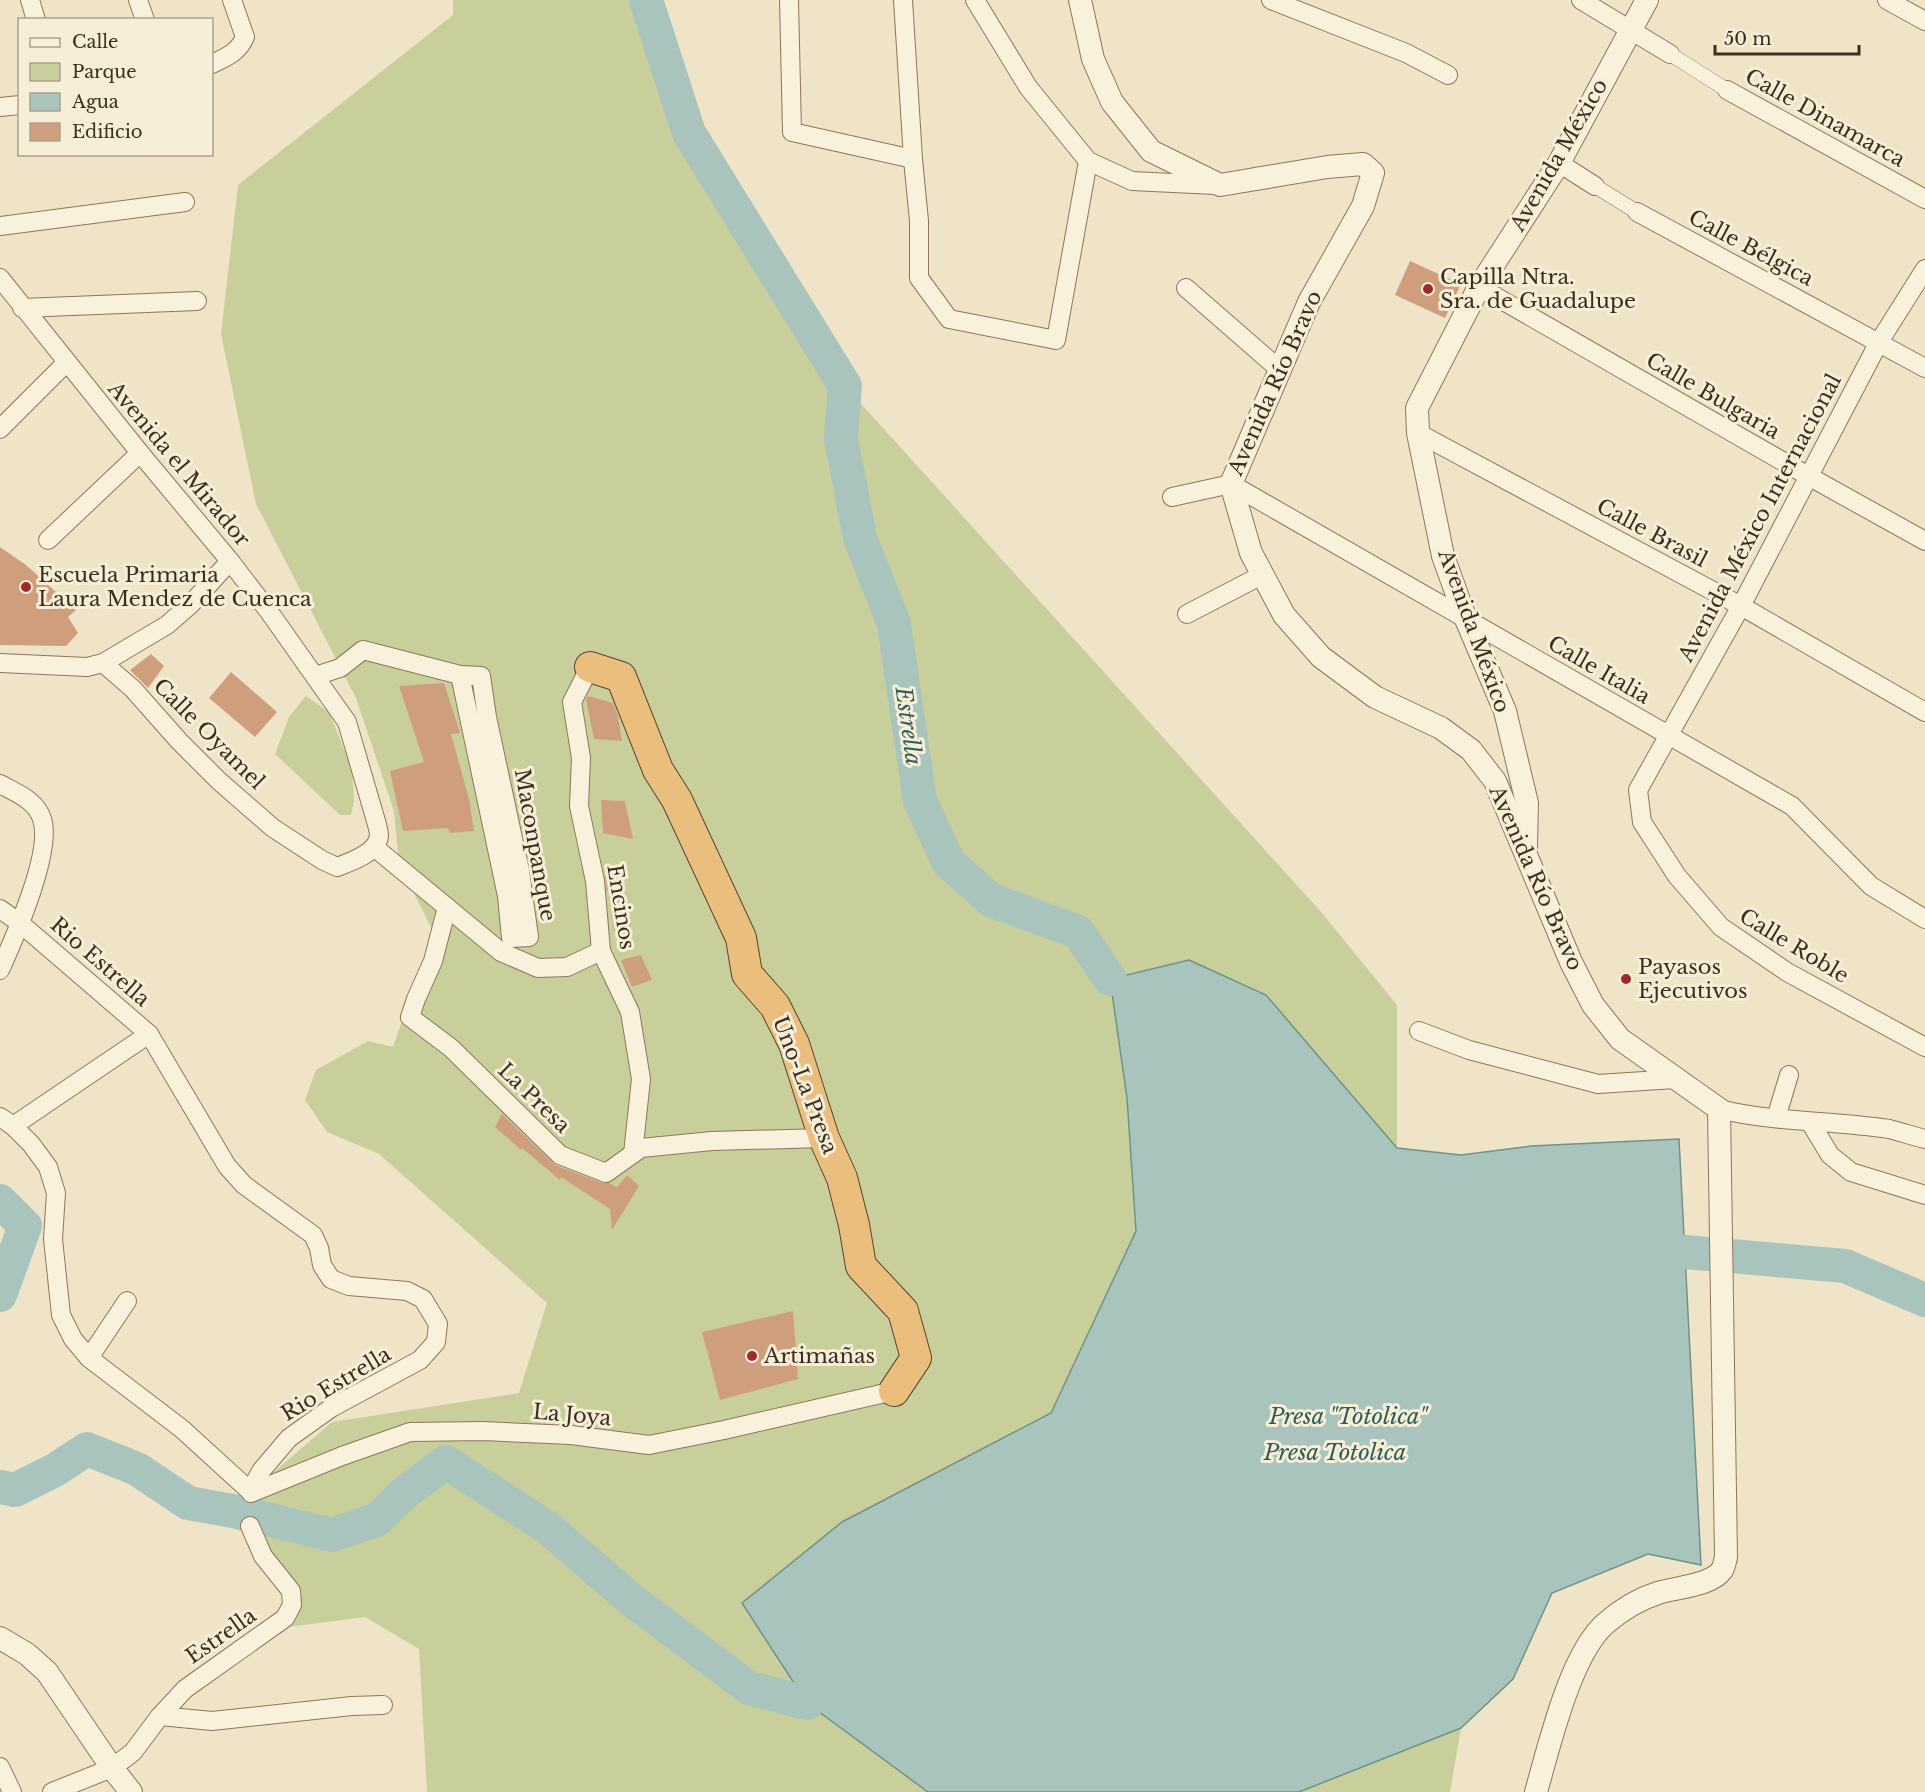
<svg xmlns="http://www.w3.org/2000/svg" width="1925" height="1792" font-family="'Libre Baskerville',serif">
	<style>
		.green { fill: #c9cf9b }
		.water { fill: #a9c4bc; stroke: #6f938a; stroke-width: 1.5 }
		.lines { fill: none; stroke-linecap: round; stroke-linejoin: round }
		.river { stroke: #a9c4bc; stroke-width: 34 }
		.building { fill: #cf9f7d }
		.pedestrian-casing { stroke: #8d765c; stroke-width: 15 }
		.minor-casing { stroke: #8d765c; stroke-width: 20 }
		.tertiary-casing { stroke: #8d765c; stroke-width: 24 }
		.trunk-casing { stroke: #5b4430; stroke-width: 32 }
		.pedestrian { stroke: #faf1dc; stroke-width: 14 }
		.minor { stroke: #faf1dc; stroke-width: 18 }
		.tertiary { stroke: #faf1dc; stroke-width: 22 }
		.trunk { stroke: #eabe7c; stroke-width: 30 }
		.poi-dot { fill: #9e2a2b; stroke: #f7eed8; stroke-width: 2 }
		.labels { text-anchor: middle; stroke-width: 6; stroke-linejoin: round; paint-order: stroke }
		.street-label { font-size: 21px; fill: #3d2e20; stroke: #f7eed8 }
		.poi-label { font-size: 21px; fill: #3d2e20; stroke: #f7eed8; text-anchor: start }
		.water-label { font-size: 22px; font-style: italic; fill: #2f5d5a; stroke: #f7eed8 }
	</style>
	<rect width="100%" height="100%" fill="#f0e4c8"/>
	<!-- green -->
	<g class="green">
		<path d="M453 0H646L689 133 845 386 1322 913 1397 1005V1148L1266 995 1110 979 1127 1098 1136 1231 1051 1413 842 1522 807 1703 928 1792H427L419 1649 365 1617 287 1627 295 1587 250 1540 260 1484 332 1422 519 1393 547 1303 379 1154 327 1132 305 1100 316 1070 368 1041 393 1047 433 931 399 864 394 811 356 698 256 504 221 334 238 185 453 15Z"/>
		<path d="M306 696 329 712 352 769 354 801 351 815H340L275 754 289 717Z"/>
		<path d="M1461 1728 1450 1792H1299Z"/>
	</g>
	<!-- water -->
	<path class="water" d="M1189 960 1266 995 1397 1148 1461 1155 1531 1146 1679 1139 1701 1565 1648 1554 1552 1593 1513 1679 1461 1728 1299 1792H928L807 1703 742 1603 842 1522 1051 1413 1136 1231 1127 1098 1110 979Z"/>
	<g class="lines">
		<!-- river -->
		<g class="river">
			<path d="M646 0 689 133 845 386 841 438 860 538 894 624 920 801 949 863 991 900 1078 932 1110 979"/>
			<path d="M0 1201 25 1226 0 1295"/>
			<path d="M1685 1252 1845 1266 1925 1300"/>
			<path d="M0 1487 15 1490 55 1470 87 1449 137 1469 188 1503 233 1511 332 1535 377 1520 403 1494 446 1462 548 1528 633 1601 749 1688 807 1703"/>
		</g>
	</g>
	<!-- building -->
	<g class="building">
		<path d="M1410 261 1461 284 1445 318 1395 295Z"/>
		<path d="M0 547 26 565 76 610 68 617 78 633 66 646 0 645Z"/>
		<path d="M151 654 164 666 148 688 130 670Z"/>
		<path d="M231 672 277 712 255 737 209 698Z"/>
		<path d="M444 683 460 733 451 734 469 799 474 831 450 833 448 828 403 831 390 771 424 762 399 686Z"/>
		<path d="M588 696 613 703 618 716 622 741 594 739 586 699Z"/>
		<path d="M601 800 625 801 633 839 603 833Z"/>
		<path d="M619 875 622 891H607L605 876Z"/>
		<path d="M609 895 626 899 631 926 614 931Z"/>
		<path d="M641 955 652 980 632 987 621 960Z"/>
		<path d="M502 1114 555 1165 602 1183H609L617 1187 627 1175 639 1186 612 1230 610 1209 561 1177 560 1180 522 1148 521 1150 495 1127Z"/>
		<path d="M793 1311 798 1379 720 1400 702 1332Z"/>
	</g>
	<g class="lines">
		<!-- pedestrian casing -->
		<g class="pedestrian-casing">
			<g id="pedestrian">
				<path d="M1670 54 1727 90"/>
				<path d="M1595 186 1637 212"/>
			</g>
		</g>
		<!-- minor casing -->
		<g class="minor-casing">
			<g id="minor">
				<path d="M30 0 36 20"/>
				<path d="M138 0 145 20"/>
				<path d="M789 0 792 132 913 159"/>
				<path d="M903 0 913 159 919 221V278L949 319 1056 340 1088 161"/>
				<path d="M975 0 1028 87 1088 161 1132 181 1215 185"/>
				<path d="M1271 0 1406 53 1448 75"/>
				<path d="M1581 0 1670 54"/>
				<path d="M1887 0 1925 21"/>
				<path d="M212 64C226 57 238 53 245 37L232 0"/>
				<path d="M1727 90 1925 199"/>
				<path d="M0 107 20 105"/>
				<path d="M1559 163 1595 186"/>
				<path d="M1637 212 1925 368"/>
				<path d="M0 226 185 202"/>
				<path d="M1925 269 1879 342 1741 606 1638 790 1642 822 1677 876 1721 927 1787 972 1925 1047"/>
				<path d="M0 278 140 453 230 561 270 613 347 722 376 821C377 825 379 831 379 836 377 853 351 862 337 867L322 860 273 828 219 781 179 741 133 689 103 663 87 667 0 663"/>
				<path d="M1479 287 1810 477 1925 541"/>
				<path d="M1186 288 1280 370"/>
				<path d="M22 308 197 301"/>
				<path d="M0 429 66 363"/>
				<path d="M1418 433 1741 606 1925 712"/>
				<path d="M1172 497 1231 484 1792 806 1871 886 1925 919"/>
				<path d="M48 540 140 453"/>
				<path d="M1187 614 1262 575"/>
				<path d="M103 663 167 625 191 604 230 561"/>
				<path d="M590 667 572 702 581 758 579 806 595 881 601 951 630 1012 641 1079 633 1154"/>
				<path d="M315 676 340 668 363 650 460 675 481 676 487 717 520 871 529 937 511 938 507 896 460 675"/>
				<path d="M0 784C16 793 36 800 42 819 53 851 14 939 0 970"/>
				<path d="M374 847 501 952 538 968 567 967 601 951"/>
				<path d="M447 907 433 961 416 999 410 1017 451 1048 560 1155 606 1173 641 1148 712 1141 824 1138"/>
				<path d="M0 909 21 924 149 1034 227 1166 244 1185 313 1235 319 1248 322 1265 331 1279 349 1286 407 1291 423 1299 438 1324 436 1342 420 1360 331 1408 289 1438 261 1471 250 1491"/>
				<path d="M1419 1031 1469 1050 1598 1084 1675 1079"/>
				<path d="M1719 1109C1775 1123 1833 1120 1889 1129 1901 1132 1913 1136 1925 1139"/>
				<path d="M0 1117 13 1126 31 1144 48 1167 56 1193 53 1239 61 1315 73 1339 89 1358 182 1429 250 1491"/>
				<path d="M1776 1118 1789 1075"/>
				<path d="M1810 1122 1830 1155 1851 1172 1925 1195"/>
				<path d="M13 1126 149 1034"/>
				<path d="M89 1358 127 1301"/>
				<path d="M250 1491 251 1493 342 1456 410 1432 483 1431 571 1435 649 1445 724 1430 894 1391"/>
				<path d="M160 1716 212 1721 352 1706 383 1705"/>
				<path d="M0 1767 12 1792"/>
				<path d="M52 1792 112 1768 133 1752 160 1716 185 1689 285 1618 292 1605 291 1591 263 1556 250 1526"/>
			</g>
		</g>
		<!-- tertiary casing -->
		<g class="tertiary-casing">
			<g id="tertiary">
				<path d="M1080 0 1093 59 1112 102 1151 151 1220 185 1327 167 1363 164 1373 173 1363 206 1309 302 1231 484 1251 553 1284 615 1321 657 1375 697 1441 728 1471 750 1495 781 1571 962 1593 1005 1620 1039 1719 1109 1726 1557C1725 1561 1724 1567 1722 1570 1711 1586 1676 1587 1658 1593 1639 1599 1621 1610 1606 1623 1570 1654 1549 1747 1536 1792"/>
				<path d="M1526 847 1527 803 1505 711 1465 617 1443 556 1418 433 1417 408 1479 287 1559 163 1647 0"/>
				<path d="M0 1638 27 1654 47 1672 112 1768 131 1792"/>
			</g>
		</g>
		<!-- trunk casing -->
		<g class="trunk-casing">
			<path id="trunk" d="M590 667 621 677 658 770 677 800 741 938 747 974 775 1006 794 1044 824 1138 842 1178 854 1225 861 1266 903 1311 916 1358 894 1391"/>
		</g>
		<!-- pedestrian -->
		<use href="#pedestrian" class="pedestrian"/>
		<!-- minor -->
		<use href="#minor" class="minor"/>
		<!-- tertiary -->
		<use href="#tertiary" class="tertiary"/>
		<!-- trunk -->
		<use href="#trunk" class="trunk"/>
	</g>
	<!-- markers -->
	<g class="poi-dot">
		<circle cx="1428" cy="289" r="6"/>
		<circle cx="26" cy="587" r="6"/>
		<circle cx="1626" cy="979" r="6"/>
		<circle cx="752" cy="1356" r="6"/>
	</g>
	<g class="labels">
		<!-- street labels -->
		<g class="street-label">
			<text transform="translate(1825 118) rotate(29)" y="7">Calle Dinamarca</text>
			<text transform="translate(1559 155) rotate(-60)" y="7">Avenida México</text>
			<text transform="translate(1751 248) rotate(28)" y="7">Calle Bélgica</text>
			<text transform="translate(1275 383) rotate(-66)" y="7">Avenida Río Bravo</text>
			<text transform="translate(1713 396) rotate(30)" y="7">Calle Bulgaria</text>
			<text transform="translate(179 464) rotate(50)" y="7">Avenida el Mirador</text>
			<text transform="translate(1760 518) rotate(-62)" y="7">Avenida México Internacional</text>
			<text transform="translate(1652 533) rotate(28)" y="7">Calle Brasil</text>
			<text transform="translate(1474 631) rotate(70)" y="7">Avenida México</text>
			<text transform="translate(1599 670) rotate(30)" y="7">Calle Italia</text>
			<text transform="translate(209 734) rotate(45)" y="7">Calle Oyamel</text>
			<text transform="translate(535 845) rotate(80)" y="7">Maconpanque</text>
			<text transform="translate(1536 878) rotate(66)" y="7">Avenida Río Bravo</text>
			<text transform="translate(621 907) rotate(81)" y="7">Encinos</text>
			<text transform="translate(1794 946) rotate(31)" y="7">Calle Roble</text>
			<text transform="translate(100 962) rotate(41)" y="7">Rio Estrella</text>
			<text transform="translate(805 1085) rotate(69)" y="7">Uno-La Presa</text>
			<text transform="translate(534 1098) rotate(44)" y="7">La Presa</text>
			<text transform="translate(336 1384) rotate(-31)" y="7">Rio Estrella</text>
			<text transform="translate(572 1415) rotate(5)" y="7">La Joya</text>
			<text transform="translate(221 1636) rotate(-35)" y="7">Estrella</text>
		</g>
		<!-- poi labels -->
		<g class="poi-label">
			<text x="1440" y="284">Capilla Ntra.<tspan x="1440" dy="24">Sra. de Guadalupe</tspan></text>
			<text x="38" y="582">Escuela Primaria<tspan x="38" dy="24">Laura Mendez de Cuenca</tspan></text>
			<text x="1638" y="974">Payasos<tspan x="1638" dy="24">Ejecutivos</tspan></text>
			<text x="764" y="1363">Artimañas</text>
		</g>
		<!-- water labels -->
		<g class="water-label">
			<text transform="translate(909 726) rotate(82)" y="8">Estrella</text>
			<text x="1348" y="1424">Presa "Totolica"</text>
			<text x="1335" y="1460">Presa Totolica</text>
		</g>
	</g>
	<!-- legend -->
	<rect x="18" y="18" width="195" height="138" fill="#f7eed8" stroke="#ada18e" stroke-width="1.5"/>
	<rect x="30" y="38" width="30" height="9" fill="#faf1dc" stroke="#ada18e" stroke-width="1.5"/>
	<text x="72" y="48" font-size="18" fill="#3d2e20">Calle</text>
	<rect x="30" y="63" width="30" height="18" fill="#c9cf9b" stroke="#ada18e" stroke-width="1.5"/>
	<text x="72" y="78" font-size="18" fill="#3d2e20">Parque</text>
	<rect x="30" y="93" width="30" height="18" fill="#a9c4bc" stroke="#ada18e" stroke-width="1.5"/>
	<text x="72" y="108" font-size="18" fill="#3d2e20">Agua</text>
	<rect x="30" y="123" width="30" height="18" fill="#cf9f7d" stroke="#ada18e" stroke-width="1.5"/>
	<text x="72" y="138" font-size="18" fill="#3d2e20">Edificio</text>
	<!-- scale -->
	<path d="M1715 45v9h144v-9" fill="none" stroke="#3d2e20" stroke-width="3"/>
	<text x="1724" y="45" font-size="18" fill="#3d2e20" stroke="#f7eed8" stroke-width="4.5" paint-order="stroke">50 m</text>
</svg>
